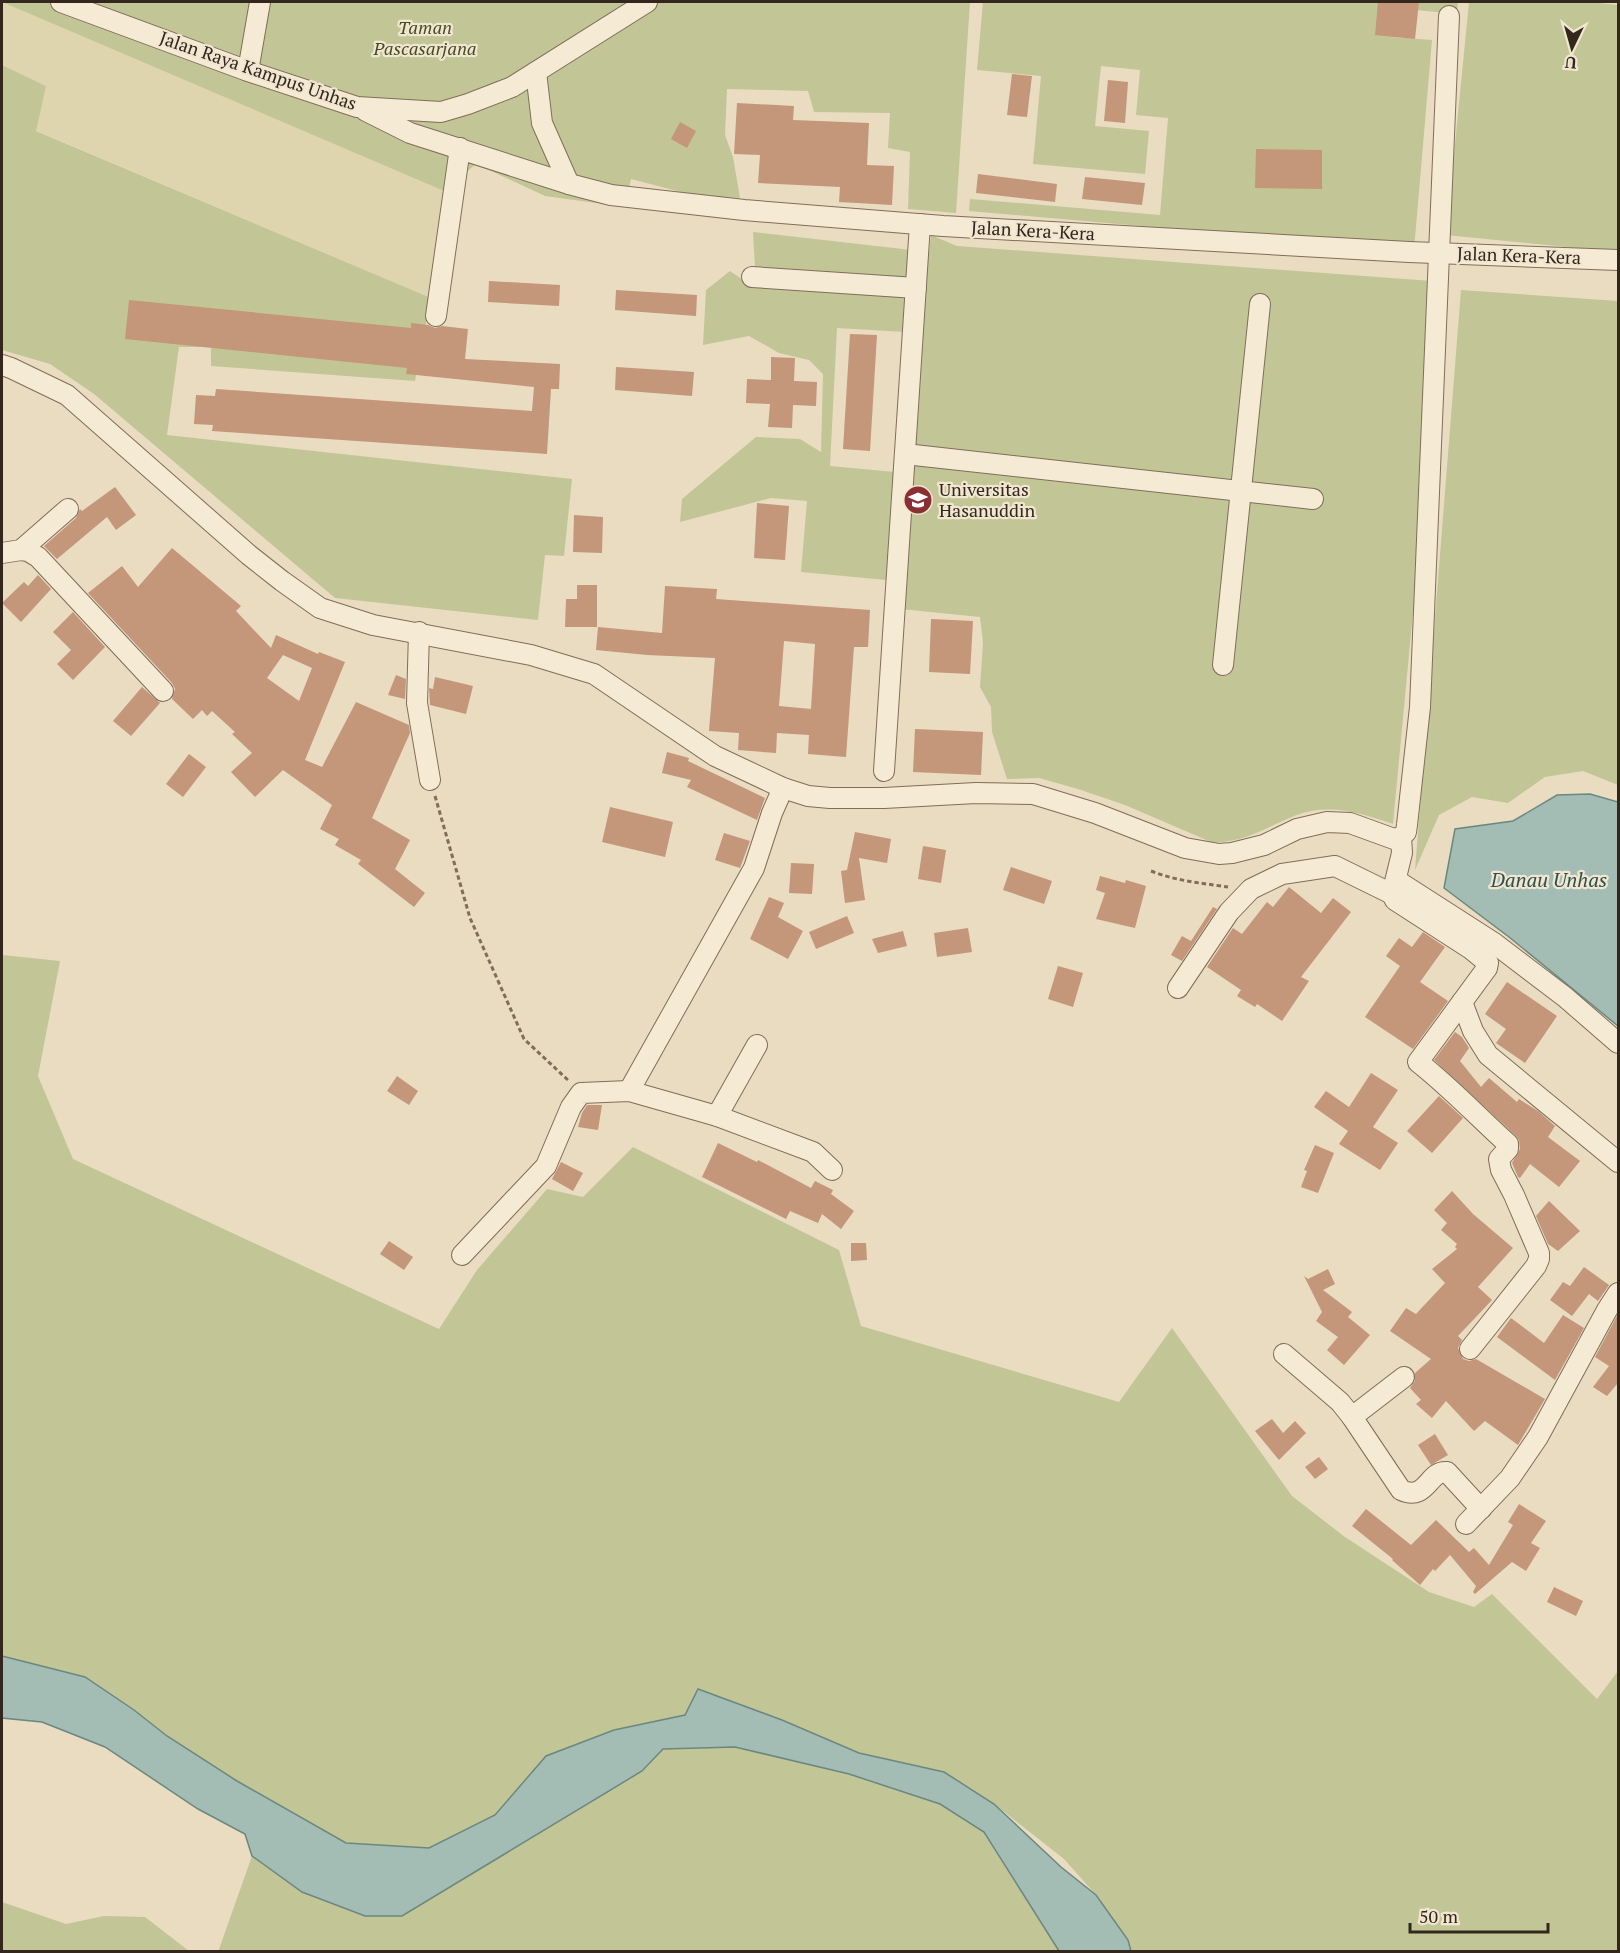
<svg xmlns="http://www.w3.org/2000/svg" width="1620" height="1953" font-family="'PT Serif',serif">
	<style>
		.farmland { fill: #ded5af }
		.green { fill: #c2c696 }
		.water { fill: #a3bcb4; stroke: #6b8880; stroke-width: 1.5 }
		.building { fill: #c4967a; fill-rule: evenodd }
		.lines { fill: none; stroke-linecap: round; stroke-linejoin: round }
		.minor-casing { stroke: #806d5a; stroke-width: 22 }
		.path { stroke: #806d5a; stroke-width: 3; stroke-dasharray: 4.5 3; stroke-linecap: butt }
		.minor { stroke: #f5ead3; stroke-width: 20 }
		.labels { text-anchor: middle; stroke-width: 4.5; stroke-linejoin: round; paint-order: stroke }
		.park-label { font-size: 18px; font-style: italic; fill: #444c26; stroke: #f1e6cf }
		.street-label { font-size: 18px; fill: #32261d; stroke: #f1e6cf }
		.poi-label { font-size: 18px; fill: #32261d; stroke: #f1e6cf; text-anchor: start }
		.water-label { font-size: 20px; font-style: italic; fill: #2e504d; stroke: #f1e6cf }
	</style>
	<rect width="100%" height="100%" fill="#e9dcc1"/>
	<!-- farmland -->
	<path class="farmland" d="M2 2 444 191 431 298 28 127 46 86 2 65Z"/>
	<!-- green -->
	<g class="green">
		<path d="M2 2H970L956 213 908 209 910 152 888 148 890 113 814 112 808 91 727 89 725 135 733 157 740 198 696 196 631 179 625 207 545 196 476 164 444 191Z"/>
		<path d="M983 2H1458L1457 14 1395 8 1392 37 1432 40 1414 250 969 211 970 199 1160 215 1168 118 1136 115 1140 70 1101 66 1095 126 1149 131 1145 174 1033 164 1041 76 977 70Z"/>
		<path d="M1469 2H1588L1618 5V252L1446 235Z"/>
		<path d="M2 65 46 86 36 131 431 298 415 381 211 366V347H179L167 435 572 479 564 556 545 555 538 620 335 598 94 394 50 364 2 350Z"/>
		<path d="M753 232 929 252 931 235 957 246 1432 281 1423 506 1393 824C1361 813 1328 802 1294 816 1267 827 1242 844 1211 842L1125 805 1078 789 1039 778 1007 779 992 732 991 707 980 687 983 643 980 617 901 609 927 280 755 267Z"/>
		<path d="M730 271 749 284 907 294 905 332 837 328 830 466 895 472 886 580 801 572 807 501 771 498 680 522 682 499 756 437 800 439 821 452 823 374 809 360 779 353 749 336 703 345 706 290Z"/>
		<path d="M1461 290 1618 301V785L1583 771 1545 777 1508 803 1472 797 1439 815 1415 870Z"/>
		<path d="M2 955 60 961 38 1076 73 1159 439 1329 477 1270 547 1189 583 1197 633 1147 839 1250 861 1326 1119 1402 1172 1328 1292 1496 1345 1537 1429 1592 1474 1607 1492 1594 1597 1699 1618 1671V1951H1131L1128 1940 1096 1895 1064 1859 994 1804 944 1772 859 1753 782 1720 685 1715 614 1730 546 1756 495 1815 429 1848 346 1843 237 1781 167 1736 134 1710 85 1677 2 1656Z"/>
		<path d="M735 1747 849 1774 940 1804 984 1832 1059 1951 218 1952 252 1856 302 1892 469 1873 534 1836 642 1771 663 1748Z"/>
		<path d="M2 1902 66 1924 104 1916 145 1917 189 1951H2Z"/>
	</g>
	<!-- water -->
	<g class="water">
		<path d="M1590 794 1618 802V1026L1509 937 1444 888 1455 829 1513 821 1557 795Z"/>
		<path d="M2 1656 85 1677 134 1710 167 1736 237 1781 346 1843 429 1848 495 1815 546 1756 614 1730 685 1715 698 1689 782 1720 859 1753 944 1772 994 1804 1061 1867 1096 1895 1128 1940 1131 1951H1059L984 1832 940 1804 849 1774 735 1747 663 1749 642 1771 402 1916H365L302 1892 252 1856 245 1834 198 1809 105 1747 42 1722 2 1718Z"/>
	</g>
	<!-- building -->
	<g class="building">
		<path d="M1378 2H1419L1415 39 1375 35Z"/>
		<path d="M1012 74 1032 76 1027 117 1007 115Z"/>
		<path d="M1108 80 1128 82 1125 123 1104 121Z"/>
		<path d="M737 103 794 106 793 120 869 123 867 165 894 166 892 205 839 202 840 187 758 183 760 155 734 154Z"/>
		<path d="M680 122 696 131 687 148 671 139Z"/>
		<path d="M1256 149 1322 150V189L1255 188Z"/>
		<path d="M978 174 1057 184 1055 202 976 193Z"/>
		<path d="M1085 177 1145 183 1142 205 1082 199Z"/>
		<path d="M489 281 560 285 559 306 488 302Z"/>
		<path d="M616 290 697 295 696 316 615 310Z"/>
		<path d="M129 300 411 328V323L428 325 435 328 442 326 468 329 465 359 560 364 559 389H551L547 454 212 431 213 425 194 424 196 395 215 396 216 389 532 411 534 387 406 374 407 368 125 339Z"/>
		<path d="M850 334 877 335 870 451 843 449Z"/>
		<path d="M771 357 795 358 794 381 817 382 816 406 793 405 792 428 768 427 770 404 746 403 747 379 771 380Z"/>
		<path d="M616 367 694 372 692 396 615 390Z"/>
		<path d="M115 487 136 515 116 530 107 517 57 559 44 546 76 518 80 509 82 511Z"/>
		<path d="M757 503 789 506 785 560 754 558Z"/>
		<path d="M574 515 603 517 602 553 573 552Z"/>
		<path d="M172 548 241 606 236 611 271 648 276 635 318 654 319 652 345 662 305 760 322 767 356 702 409 725 410 733 372 818 410 840 395 869 425 893 414 907 358 864 361 860 335 845 339 839 320 829 332 805 283 770 255 797 231 772 252 753 232 734 235 732 212 711 207 716 202 710 193 719 172 699 175 689 172 683 88 593 122 566 138 587ZM283 655 312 668 299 701 267 678Z"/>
		<path d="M38 575 51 589 21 622 2 603 24 582 28 586Z"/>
		<path d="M577 585H597V627H565L566 599H577Z"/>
		<path d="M665 586 717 589 716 599 870 610 868 647H854L846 757 808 754 809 735 777 733 776 753 738 750 739 733 709 731 715 658 647 655 596 650 598 627 662 633ZM784 641 815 644 811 709 779 706Z"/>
		<path d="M73 612 105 647 73 680 57 664 71 650 53 632Z"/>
		<path d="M931 619 973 621 970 674 929 672Z"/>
		<path d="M396 675 406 679 405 699 388 695Z"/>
		<path d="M435 677 473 686 466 714 430 705 429 688 433 689Z"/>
		<path d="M142 687 160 703 131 736 113 721Z"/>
		<path d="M915 729 983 732 981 775 913 772Z"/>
		<path d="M667 752 689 758 688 761 765 798 757 820 687 787 691 780 662 773Z"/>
		<path d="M189 754 206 767 183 797 166 784Z"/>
		<path d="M610 807 673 822 665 857 602 842Z"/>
		<path d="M855 832 891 839 887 863 859 858 865 900 845 903 841 871 847 870Z"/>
		<path d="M724 833 750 841 740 868 715 860Z"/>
		<path d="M923 846 946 850 941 883 918 879Z"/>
		<path d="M791 863 814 864 812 894 789 893Z"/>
		<path d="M1011 867 1052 881 1044 904 1003 890Z"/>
		<path d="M1100 876 1125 883 1126 880 1146 886 1135 928 1096 919 1105 893 1096 890Z"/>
		<path d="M1289 887 1321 913 1333 898 1351 912 1301 977 1309 981 1282 1021 1257 1004 1255 1007 1237 996 1241 990 1207 967 1233 928 1242 934 1267 902 1273 907Z"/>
		<path d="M769 897 784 903 778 917 803 931 788 959 750 939Z"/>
		<path d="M1213 907 1217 909 1182 961 1171 955 1182 936 1191 941Z"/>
		<path d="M847 916 854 933 816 949 809 932Z"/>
		<path d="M968 928 972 952 937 957 934 933Z"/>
		<path d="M903 931 907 946 878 953 872 939Z"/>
		<path d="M1423 932 1445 947 1420 982 1448 1001 1413 1049 1365 1017 1400 966 1386 956 1399 938 1412 947Z"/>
		<path d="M1058 966 1083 973 1073 1007 1048 999Z"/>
		<path d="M1507 982 1557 1016 1525 1063 1496 1043 1506 1029 1485 1014Z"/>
		<path d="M1455 1032 1462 1037 1469 1048 1460 1061 1481 1087 1489 1078 1517 1102 1519 1099 1538 1111 1555 1126 1548 1137 1580 1161 1559 1187 1530 1164 1520 1178 1518 1177 1512 1163 1520 1149 1519 1140 1516 1136 1434 1060Z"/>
		<path d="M1371 1073 1398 1090 1373 1127 1398 1143 1380 1170 1339 1144 1348 1131 1314 1107 1326 1091 1349 1107Z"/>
		<path d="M397 1076 418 1091 409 1105 387 1091Z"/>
		<path d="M1439 1096 1463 1118 1432 1153 1407 1131Z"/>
		<path d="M587 1105H602L598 1130 578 1127 582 1113Z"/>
		<path d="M718 1143 757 1162 758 1160 811 1188 815 1181 833 1190 831 1194 854 1211 841 1229 822 1214 818 1223 790 1211 786 1219 702 1177Z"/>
		<path d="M1315 1145 1334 1153 1318 1193 1301 1187 1307 1171 1304 1170Z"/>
		<path d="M561 1162 583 1173 573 1191 552 1179Z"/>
		<path d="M1452 1191 1473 1214 1513 1248 1478 1287 1492 1300 1458 1336 1462 1340 1458 1348 1463 1359 1469 1361 1476 1359 1545 1399 1518 1445 1485 1421 1474 1431 1446 1401 1432 1418 1416 1404 1421 1400 1410 1388 1415 1381V1373L1431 1359 1390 1331 1406 1308 1416 1314 1445 1283 1432 1269 1457 1249 1455 1247 1457 1244 1441 1230 1447 1223 1434 1210Z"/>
		<path d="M1549 1201 1580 1231 1558 1251 1548 1244 1536 1216Z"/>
		<path d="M389 1241 413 1257 404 1270 380 1254Z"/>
		<path d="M851 1243H866L867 1260 851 1261Z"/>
		<path d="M1584 1267 1609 1285 1598 1301 1589 1294 1572 1316 1550 1300 1563 1282 1570 1286Z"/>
		<path d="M1328 1269 1335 1284 1323 1290 1352 1312 1348 1317 1370 1335 1344 1365 1327 1350 1338 1337 1316 1321 1322 1312 1304 1276 1308 1279Z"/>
		<path d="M1618 1314V1383L1607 1396 1593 1387 1609 1366 1595 1357Z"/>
		<path d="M1563 1315 1584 1328 1555 1380 1497 1337 1511 1318 1544 1343Z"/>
		<path d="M1272 1419 1283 1433 1295 1421 1306 1433 1279 1460 1255 1431Z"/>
		<path d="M1435 1434 1448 1455 1431 1465 1418 1445Z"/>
		<path d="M1319 1457 1328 1469 1315 1479 1305 1467Z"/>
		<path d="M1519 1504 1546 1521 1531 1543 1540 1548 1526 1571 1512 1562 1475 1594 1473 1592 1476 1586 1450 1555 1435 1571 1433 1569 1420 1585 1392 1560 1393 1559 1352 1526 1366 1509 1411 1545 1436 1520 1469 1552 1474 1548 1489 1565 1513 1525 1508 1522Z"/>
		<path d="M1554 1587 1583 1601 1576 1616 1547 1602Z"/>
	</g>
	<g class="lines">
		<!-- minor casing -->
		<g class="minor-casing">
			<g id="minor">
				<path d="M61 2 248 71 357 107 441 112 468 104 512 87 647 2"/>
				<path d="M1449 16 1420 707 1407 825 1406 832 1401 837 1402 853 1392 894 1395 900 1471 949 1488 963 1487 968 1418 1062C1450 1087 1478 1117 1508 1144V1149L1499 1159 1501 1170 1514 1195 1539 1253V1259L1536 1266 1470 1349"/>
				<path d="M248 71 260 2"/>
				<path d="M536 72 542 123 569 184 611 195 744 210 943 226 1409 252 1618 260"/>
				<path d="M366 111 410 133 569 184"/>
				<path d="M752 277 916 288"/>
				<path d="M436 316 460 148"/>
				<path d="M2 365 11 368 67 395 249 555 282 581 320 608 373 625 531 655 594 674 715 756 783 788 808 796 830 798H884L976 793 1033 794 1095 813 1185 848 1219 854 1232 853 1264 845 1297 829 1327 822 1350 823 1394 839 1401 837"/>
				<path d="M905 454 1313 499"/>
				<path d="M21 550 28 551 38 557 163 691"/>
				<path d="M2 553 21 550 68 509"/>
				<path d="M419 632 417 703 430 780"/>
				<path d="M1223 665 1260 304"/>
				<path d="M884 771 920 224"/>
				<path d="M1396 880 1494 943 1565 997 1618 1043"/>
				<path d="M1178 988 1229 912 1251 889 1282 874 1335 866 1392 894"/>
				<path d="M1462 1002 1473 1031 1488 1055 1618 1162"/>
				<path d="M629 1091 754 868 772 813 783 788"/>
				<path d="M717 1116 757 1045"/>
				<path d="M462 1255 546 1166 571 1107 581 1093 629 1091 717 1116 813 1152 832 1170"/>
				<path d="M1284 1354 1340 1402 1352 1417"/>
				<path d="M1404 1377 1352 1417 1401 1490C1427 1502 1428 1470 1447 1472L1481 1509"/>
				<path d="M1466 1524 1510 1478 1538 1437 1607 1310 1618 1293"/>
			</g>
		</g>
		<!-- path -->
		<g class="path">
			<path d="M435 796 470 918 524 1039 569 1081"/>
			<path d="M1151 871C1176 881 1201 883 1228 887"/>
		</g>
		<!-- minor -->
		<use href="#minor" class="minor"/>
	</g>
	<!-- icons -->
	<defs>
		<g id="university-disc" transform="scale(1.5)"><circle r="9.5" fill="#8a3034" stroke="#f1e6cf"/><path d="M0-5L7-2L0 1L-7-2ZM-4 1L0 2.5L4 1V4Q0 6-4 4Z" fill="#fff"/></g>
	</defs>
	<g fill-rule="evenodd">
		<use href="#university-disc" x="918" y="500"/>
	</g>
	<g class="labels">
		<!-- park labels -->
		<g class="park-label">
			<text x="425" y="34">Taman<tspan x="425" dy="21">Pascasarjana</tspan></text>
		</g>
		<!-- street labels -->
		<g class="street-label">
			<text transform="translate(258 71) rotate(19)" y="6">Jalan Raya Kampus Unhas</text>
			<text transform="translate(1033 231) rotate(3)" y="6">Jalan Kera-Kera</text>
			<text transform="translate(1519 256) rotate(2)" y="6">Jalan Kera-Kera</text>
		</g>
		<!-- poi labels -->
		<g class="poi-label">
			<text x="939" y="496">Universitas<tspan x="939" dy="21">Hasanuddin</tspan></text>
		</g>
		<!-- water labels -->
		<g class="water-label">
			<text x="1549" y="887">Danau Unhas</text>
		</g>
	</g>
	<!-- border -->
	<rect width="1620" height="1953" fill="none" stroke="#32261d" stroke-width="6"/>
	<!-- north arrow -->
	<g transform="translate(1572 48) rotate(185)" stroke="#f1e6cf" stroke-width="4.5" paint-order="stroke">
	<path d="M0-4.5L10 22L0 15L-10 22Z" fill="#32261d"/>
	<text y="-9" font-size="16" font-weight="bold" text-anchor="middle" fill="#32261d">U</text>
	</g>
	<!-- scale -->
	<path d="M1410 1923v9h138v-9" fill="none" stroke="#32261d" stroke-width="3"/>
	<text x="1419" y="1923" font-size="18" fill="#32261d" stroke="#f1e6cf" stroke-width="4.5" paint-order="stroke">50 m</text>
</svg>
